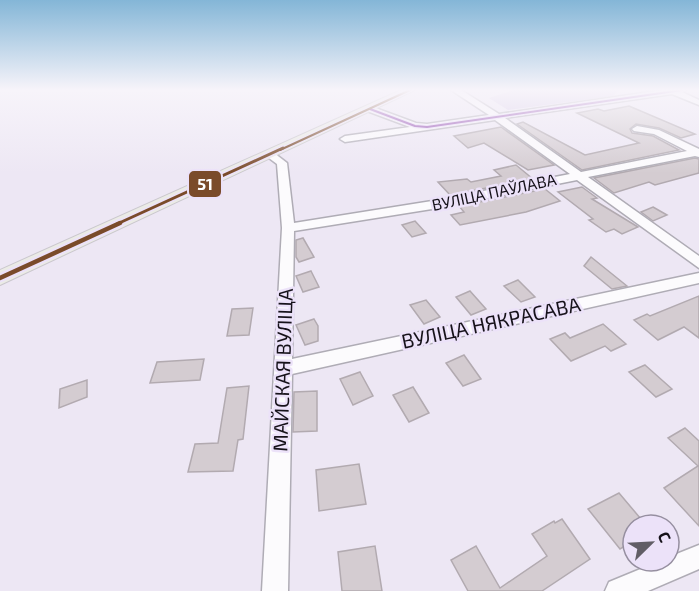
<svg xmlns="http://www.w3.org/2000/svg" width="699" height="591" font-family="'Exo 2',sans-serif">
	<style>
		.forest { fill: #d5c8e6 }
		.building { fill: #d4ccd1; stroke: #b2aab0; stroke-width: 1.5 }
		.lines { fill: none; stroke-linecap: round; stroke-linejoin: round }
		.minor-casing { stroke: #afacb5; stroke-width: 3 }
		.major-casing { stroke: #cac7cd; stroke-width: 2 }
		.minor { fill: #fcfbfd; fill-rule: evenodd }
		.major { fill: #ebebe6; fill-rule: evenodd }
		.bus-1-casing { stroke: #ece2f9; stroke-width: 4.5 }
		.bus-2-far2-casing { stroke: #ece2f9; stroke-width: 4.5 }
		.bus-2-far1-casing { stroke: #ece2f9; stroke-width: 6 }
		.bus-2-casing { stroke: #ece2f9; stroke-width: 9 }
		.bus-1 { stroke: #8e44ad; stroke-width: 2 }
		.bus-2-far2 { stroke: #7a4b2a; stroke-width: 2 }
		.bus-2-far1 { stroke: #7a4b2a; stroke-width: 3 }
		.bus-2 { stroke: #7a4b2a; stroke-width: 4.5 }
		.labels { text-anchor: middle; stroke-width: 5; stroke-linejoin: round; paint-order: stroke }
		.far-street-label { font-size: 16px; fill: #16121a; stroke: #ece2f9 }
		.street-label { font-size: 20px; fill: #16121a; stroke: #ece2f9 }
		.line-badge { stroke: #ece2f9; stroke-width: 2 }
		.badge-label { font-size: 16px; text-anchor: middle; font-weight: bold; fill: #fff }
	</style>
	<rect width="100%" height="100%" fill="#ede7f4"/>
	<!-- forest -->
	<path class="forest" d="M514 90H619L613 96 508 110 489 98Z"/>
	<!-- building -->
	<g class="building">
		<path d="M629 106 695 134 681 138 659 128 636 124 630 129 632 133 653 136 679 150 582 170 517 124 523 122 585 155 639 143 577 113 598 109 604 111Z"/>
		<path d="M501 127 554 165 528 170 484 143 468 148 454 136Z"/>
		<path d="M695 158 699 159V173L655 185 649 182 614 193 594 178Z"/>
		<path d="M516 165 533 179 450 195 438 182 467 179 471 182 501 176 494 170Z"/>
		<path d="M582 187 597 198 592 199 638 227 622 234 614 229 606 232 589 220 593 219 558 192Z"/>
		<path d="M545 189 560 201 526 212 460 225 451 215 464 212 459 206Z"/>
		<path d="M653 207 667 215 653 221 641 212Z"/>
		<path d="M415 221 426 233 412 237 402 225Z"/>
		<path d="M303 238 314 257 299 262 296 257V240Z"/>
		<path d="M591 257 627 286 612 289 584 266Z"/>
		<path d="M311 271 319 287 303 292 296 276Z"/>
		<path d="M518 280 535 297 521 302 504 286Z"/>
		<path d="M470 291 486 309 471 315 456 297Z"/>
		<path d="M699 296V338L684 327 658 340 634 320 647 314 650 316Z"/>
		<path d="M426 300 440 317 424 324 410 305Z"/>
		<path d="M253 308 249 335 227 336 232 309Z"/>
		<path d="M314 319 318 326V341L305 345 296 325Z"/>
		<path d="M603 324 626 344 611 351 605 346 571 361 550 339 565 333 570 338Z"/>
		<path d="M464 355 481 379 463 386 446 363Z"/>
		<path d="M204 359 200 380 150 383 157 362Z"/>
		<path d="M645 365 672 389 656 397 629 372Z"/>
		<path d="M360 372 373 396 353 405 340 379Z"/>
		<path d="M87 380V397L59 408 60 389Z"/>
		<path d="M249 386 243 439 238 440 233 471 188 472 195 444 218 443 227 388Z"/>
		<path d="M413 387 429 413 409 422 393 395Z"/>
		<path d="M317 391V431L293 432 294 392Z"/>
		<path d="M685 428 699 441V526L664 488 698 466 668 438Z"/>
		<path d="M359 464 366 504 319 511 316 470Z"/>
		<path d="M619 493 646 525H633V541L620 549 588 509Z"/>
		<path d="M562 519 590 559 542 591H468L451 560 476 546 500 588 547 556 532 534 554 521 555 523Z"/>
		<path d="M375 546 382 591H342L338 552Z"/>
	</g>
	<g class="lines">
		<!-- minor casing -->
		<g class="minor-casing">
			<g id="minor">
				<path d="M451 90H461L499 114 663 90H686L682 92 699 100V105L672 94 505 118 581 172 687 151 654 134 634 131 632 129 637 126 659 130 699 149V157L695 156 588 177 699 256V268L577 180 432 209 294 231 292 359 699 273V283L292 374 288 591H262L282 228 277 164 265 155 274 153 287 163 294 223 432 201 570 174 495 120 345 142 340 139 345 136 410 127 367 111 366 109 370 106 416 123 427 124 489 115Z"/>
				<path d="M699 545V569L648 591H605L609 582 660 561H669V557Z"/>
			</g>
		</g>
		<!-- major casing -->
		<g class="major-casing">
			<path id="major" d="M401 90H415L0 285V270Z"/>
		</g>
		<!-- minor -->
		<use href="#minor" class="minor"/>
		<!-- major -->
		<use href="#major" class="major"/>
		<!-- bus-1 casing -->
		<g class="bus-1-casing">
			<path id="bus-1" d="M370 109 415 126 427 127 682 90"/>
		</g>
		<!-- bus-2-far2 casing -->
		<g class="bus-2-far2-casing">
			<path id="bus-2-far2" d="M280 150 410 90"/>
		</g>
		<!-- bus-2-far1 casing -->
		<g class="bus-2-far1-casing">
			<path id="bus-2-far1" d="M117 224 283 148"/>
		</g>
		<!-- bus-2 casing -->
		<g class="bus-2-casing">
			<path id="bus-2" d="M0 278 120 223"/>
		</g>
		<!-- bus-1 -->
		<use href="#bus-1" class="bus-1"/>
		<!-- bus-2-far2 -->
		<use href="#bus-2-far2" class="bus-2-far2"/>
		<!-- bus-2-far1 -->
		<use href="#bus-2-far1" class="bus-2-far1"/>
		<!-- bus-2 -->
		<use href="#bus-2" class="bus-2"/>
	</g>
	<!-- sky -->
	<linearGradient id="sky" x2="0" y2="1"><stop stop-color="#84b6d7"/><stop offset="0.52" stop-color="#f7f4fa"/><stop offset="1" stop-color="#f7f4fa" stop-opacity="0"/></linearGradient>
	<rect width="699" height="173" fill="url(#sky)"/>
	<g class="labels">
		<!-- far-street labels -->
		<g class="far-street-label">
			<text transform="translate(494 192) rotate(-12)" y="6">ВУЛІЦА ПАЎЛАВА</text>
		</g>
		<!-- street labels -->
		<g class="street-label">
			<text transform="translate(491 323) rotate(-12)" y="7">ВУЛІЦА НЯКРАСАВА</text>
			<text transform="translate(283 370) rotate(-88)" y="7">МАЙСКАЯ ВУЛІЦА</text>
		</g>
	</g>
	<rect class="line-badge" x="188" y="170" width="34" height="28" rx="6" fill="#7a4b2a"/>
	<g class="badge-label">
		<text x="205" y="190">51</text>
	</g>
	<!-- north arrow -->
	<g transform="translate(651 543) rotate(66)"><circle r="28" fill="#ece2f9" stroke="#968fa0" stroke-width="1.5"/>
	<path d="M0-4.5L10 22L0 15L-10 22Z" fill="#615d66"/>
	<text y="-9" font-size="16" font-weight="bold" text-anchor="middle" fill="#16121a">С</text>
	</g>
</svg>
